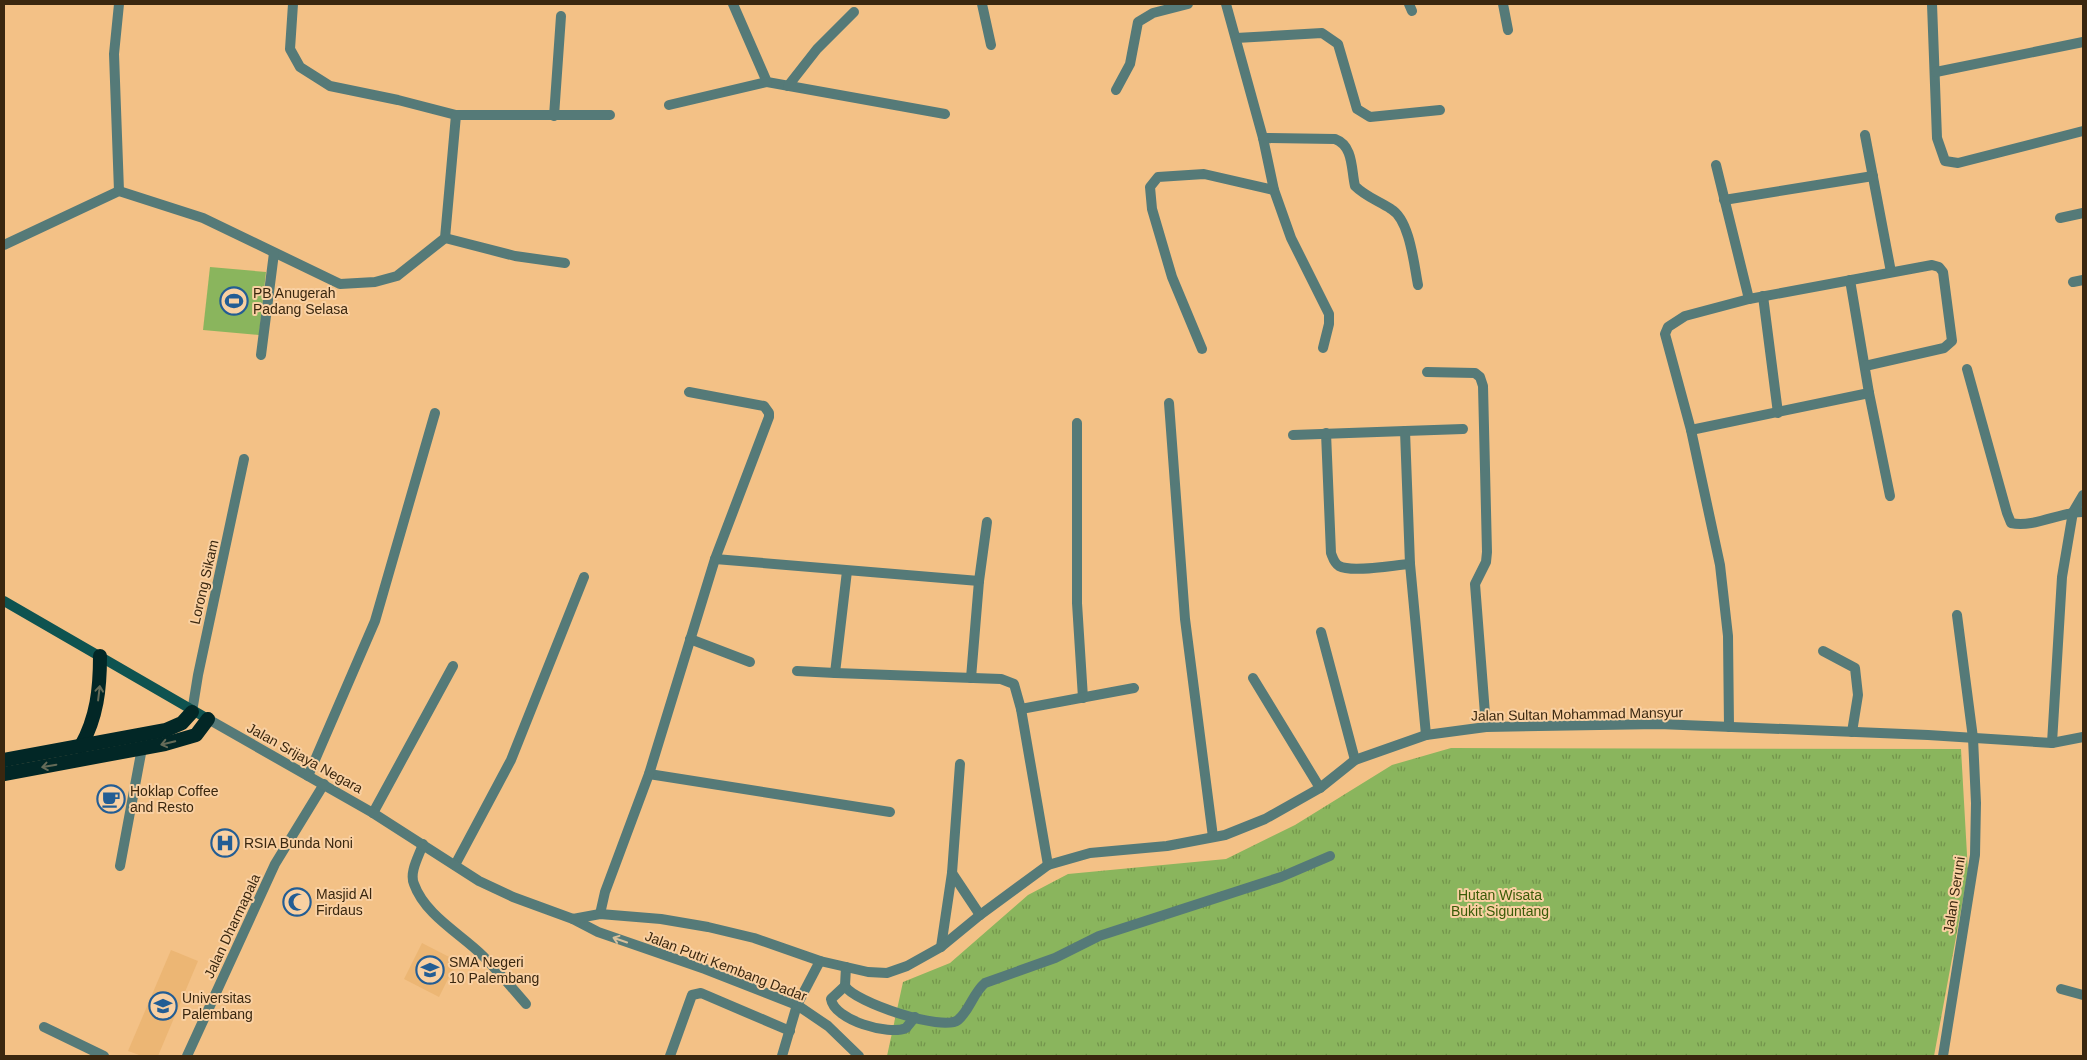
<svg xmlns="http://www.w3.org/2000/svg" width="2087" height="1060" font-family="Helvetica,sans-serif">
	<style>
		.built { fill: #ecb674 }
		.park { fill: url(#park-tufts) }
		.pitch { fill: #8ab55d }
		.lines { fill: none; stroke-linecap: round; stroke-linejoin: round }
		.service { stroke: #557a78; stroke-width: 10 }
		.minor { stroke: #557a78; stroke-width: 10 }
		.tertiary { stroke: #557a78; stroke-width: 10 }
		.secondary { stroke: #0e5350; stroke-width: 10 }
		.trunk { stroke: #022726; stroke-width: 14 }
		.oneway { stroke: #656b58 }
		.oneway2 { stroke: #d8bf9a }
		.labels { text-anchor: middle; stroke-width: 4; stroke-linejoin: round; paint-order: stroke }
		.poi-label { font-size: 14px; fill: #3a270f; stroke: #f9d0a2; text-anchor: start }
		.street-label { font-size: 14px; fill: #3a270f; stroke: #f9d0a2 }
		.park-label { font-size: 14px; fill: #3a5b08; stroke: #f9d0a2 }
	</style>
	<defs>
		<pattern id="park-tufts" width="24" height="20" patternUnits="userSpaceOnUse" patternTransform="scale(1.25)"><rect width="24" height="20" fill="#8ab55d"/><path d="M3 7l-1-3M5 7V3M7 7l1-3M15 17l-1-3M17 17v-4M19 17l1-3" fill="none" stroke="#72934b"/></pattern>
	</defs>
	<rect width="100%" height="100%" fill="#f3c186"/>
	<!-- built -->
	<g class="built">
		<path d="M422 943 457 961 439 997 404 979Z"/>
		<path d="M171 950 198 961 158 1056H142L128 1051Z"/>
	</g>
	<!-- park -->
	<path class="park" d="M1451 748 1961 749 1968 872 1934 1056H887L903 982 950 963 1028 895 1068 874 1226 859 1295 825 1392 765Z"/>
	<!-- pitch -->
	<path class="pitch" d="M210 267 266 272 259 335 203 330Z"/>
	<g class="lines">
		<!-- service -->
		<g class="service">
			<path d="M423 844C419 856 409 872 414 884 425 915 461 934 483 956 498 971 512 988 526 1004"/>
			<path d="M846 967 845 986C854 1002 943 1032 958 1020 970 1010 973 993 985 983L1055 958 1099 936 1281 877 1330 856"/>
			<path d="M845 986 831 999C834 1020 889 1036 906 1028L915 1017"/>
			<path d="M670 1056 692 995 701 993 790 1031"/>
			<path d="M782 1056 797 1005"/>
		</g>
		<!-- minor -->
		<g class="minor">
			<path d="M119 4 114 54 119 191"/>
			<path d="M293 4 290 49 300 67 330 86 398 100 456 115"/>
			<path d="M733 4 767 82 945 114"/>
			<path d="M982 4 991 45"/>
			<path d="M1409 4 1412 11"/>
			<path d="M1503 4 1508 30"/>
			<path d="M1932 4 1937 138 1945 161 1958 163 2083 131"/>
			<path d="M1236 38 1322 33 1338 44 1357 109 1370 117 1440 110"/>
			<path d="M1936 72 2083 42"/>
			<path d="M788 86 817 49 854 12"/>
			<path d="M1116 90 1130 64 1138 22 1153 13 1188 4"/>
			<path d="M669 105 767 82"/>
			<path d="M554 116 561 16"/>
			<path d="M1865 135 1891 272"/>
			<path d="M1263 138 1335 139C1354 146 1351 170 1355 186 1366 197 1379 201 1391 209 1410 220 1414 265 1418 285"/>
			<path d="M1716 165 1749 299"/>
			<path d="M1274 190 1291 238 1329 314V324L1323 348"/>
			<path d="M1724 200 1873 176"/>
			<path d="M2060 218 2083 213"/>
			<path d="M445 238 515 256 565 263"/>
			<path d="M4 245 119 191 203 218 340 284 375 282 397 276 445 238 456 115H610"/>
			<path d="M1850 280 1869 393 1890 496"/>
			<path d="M2073 282 2083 280"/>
			<path d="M1763 296 1778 413"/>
			<path d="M1202 349 1172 277 1152 209 1150 187 1158 177 1204 174 1274 190 1263 138 1226 4"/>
			<path d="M261 355 274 253"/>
			<path d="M1967 369 2007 513 2011 523C2034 528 2060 512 2083 512"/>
			<path d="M1427 372 1475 373 1480 377 1483 386 1487 552 1486 562 1475 584 1486 727"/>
			<path d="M1169 403 1185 619 1213 837"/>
			<path d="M1077 423V603L1083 698"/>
			<path d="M1691 430 1869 393"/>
			<path d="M1405 431 1463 429"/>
			<path d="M1326 433 1331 553C1333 558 1334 563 1339 566 1352 573 1394 565 1410 564"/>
			<path d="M1293 435 1405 431 1410 564 1426 735"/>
			<path d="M715 559 979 581"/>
			<path d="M847 571 835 673 1001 679 1014 684 1021 709 1048 865"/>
			<path d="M1321 632 1355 760"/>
			<path d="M690 639 750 662"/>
			<path d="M1823 651 1855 668 1858 695 1852 732"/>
			<path d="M797 671 835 673"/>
			<path d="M971 678 979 581 987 522"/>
			<path d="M1253 678 1320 788"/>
			<path d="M1021 709 1134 688"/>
			<path d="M192 712 198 675 244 459"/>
			<path d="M1729 727 1728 636 1720 565 1691 430 1665 334 1668 327 1685 316 1749 299 1932 265 1939 267 1943 272 1952 341 1944 348 1865 366"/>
			<path d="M2052 743 2062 577 2073 512 2083 495"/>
			<path d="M649 774 890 812"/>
			<path d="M308 776 375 621 435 413"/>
			<path d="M373 813 453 666"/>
			<path d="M455 865 511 760 584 577"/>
			<path d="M120 866 142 748"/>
			<path d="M952 873 980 915"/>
			<path d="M600 914 605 892 649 774 715 559 769 417V413L764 406 689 392"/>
			<path d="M573 919 598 932 705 969 797 1005 828 1026 859 1056"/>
			<path d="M941 947 952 873 960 764"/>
			<path d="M2061 989 2083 995"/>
			<path d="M797 1005 820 961"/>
			<path d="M44 1027 104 1056"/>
			<path d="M187 1056 275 864 324 784"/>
			<path d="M1943 1056 1975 855 1976 803 1973 738 1957 615"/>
		</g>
		<!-- tertiary -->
		<path class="tertiary" d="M208 719 373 813 479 881 513 897 573 919 600 914 661 919 708 927 754 938 820 961 868 972 887 973 907 966 941 947 980 915 1048 865 1090 853 1167 846 1225 835 1265 819 1320 788 1355 760 1426 735 1486 727 1659 724 1928 735 2052 743 2083 737"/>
		<!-- secondary -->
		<path class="secondary" d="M4 601 208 719"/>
		<!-- trunk -->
		<g class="trunk">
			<path d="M81 746C97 717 100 689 100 656"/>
			<path d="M4 760 166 730 182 723 192 712"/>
			<path d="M4 774 165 744 196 735 208 719"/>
		</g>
	</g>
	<!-- one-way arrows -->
	<defs><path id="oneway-shaft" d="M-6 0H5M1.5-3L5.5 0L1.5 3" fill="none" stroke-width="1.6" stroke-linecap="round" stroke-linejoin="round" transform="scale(1.25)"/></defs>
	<g class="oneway">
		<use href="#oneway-shaft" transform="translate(99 693) rotate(-83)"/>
		<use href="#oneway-shaft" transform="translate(168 743) rotate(166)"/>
		<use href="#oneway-shaft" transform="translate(49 766) rotate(170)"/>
	</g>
	<use class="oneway2" href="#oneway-shaft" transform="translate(620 940) rotate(-161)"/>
	<!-- icons -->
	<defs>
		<g id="stadium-ring" transform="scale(1.4375)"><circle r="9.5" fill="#f9d0a2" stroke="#235d94" stroke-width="1.5"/><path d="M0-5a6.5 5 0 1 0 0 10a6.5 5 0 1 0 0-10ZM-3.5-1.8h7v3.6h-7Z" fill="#235d94"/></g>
		<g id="cafe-ring" transform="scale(1.4375)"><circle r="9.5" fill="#f9d0a2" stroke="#235d94" stroke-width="1.5"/><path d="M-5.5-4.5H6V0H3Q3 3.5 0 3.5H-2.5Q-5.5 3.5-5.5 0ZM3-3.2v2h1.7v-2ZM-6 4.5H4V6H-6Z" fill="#235d94"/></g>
		<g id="hospital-ring" transform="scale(1.4375)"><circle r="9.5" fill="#f9d0a2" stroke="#235d94" stroke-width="1.5"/><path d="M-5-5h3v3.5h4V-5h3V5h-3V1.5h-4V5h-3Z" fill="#235d94"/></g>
		<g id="mosque-ring" transform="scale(1.4375)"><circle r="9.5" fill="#f9d0a2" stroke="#235d94" stroke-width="1.5"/><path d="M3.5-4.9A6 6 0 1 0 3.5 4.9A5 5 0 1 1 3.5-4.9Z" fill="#235d94"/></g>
		<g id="school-ring" transform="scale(1.4375)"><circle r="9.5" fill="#f9d0a2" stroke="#235d94" stroke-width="1.5"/><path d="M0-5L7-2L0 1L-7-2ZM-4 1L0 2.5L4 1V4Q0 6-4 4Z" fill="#235d94"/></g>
		<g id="university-ring" transform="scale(1.4375)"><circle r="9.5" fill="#f9d0a2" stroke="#235d94" stroke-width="1.5"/><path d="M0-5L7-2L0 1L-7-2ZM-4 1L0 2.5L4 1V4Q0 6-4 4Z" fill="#235d94"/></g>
	</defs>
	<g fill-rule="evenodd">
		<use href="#stadium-ring" x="234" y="301"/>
		<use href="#cafe-ring" x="111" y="799"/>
		<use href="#hospital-ring" x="225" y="843"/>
		<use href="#mosque-ring" x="297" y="902"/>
		<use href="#school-ring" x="430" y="970"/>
		<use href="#university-ring" x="163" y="1006"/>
	</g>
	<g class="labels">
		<!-- poi labels -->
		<g class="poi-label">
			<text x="253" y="298">PB Anugerah<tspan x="253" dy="16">Padang Selasa</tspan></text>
			<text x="130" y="796">Hoklap Coffee<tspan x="130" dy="16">and Resto</tspan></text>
			<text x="244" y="848">RSIA Bunda Noni</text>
			<text x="316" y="899">Masjid Al<tspan x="316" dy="16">Firdaus</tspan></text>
			<text x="449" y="967">SMA Negeri<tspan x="449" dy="16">10 Palembang</tspan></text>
			<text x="182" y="1003">Universitas<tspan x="182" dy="16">Palembang</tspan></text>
		</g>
		<!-- street labels -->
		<g class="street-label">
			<text transform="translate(204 582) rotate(-77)" y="5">Lorong Sikam</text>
			<text transform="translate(1577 714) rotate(-1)" y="5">Jalan Sultan Mohammad Mansyur</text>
			<text transform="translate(305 758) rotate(29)" y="5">Jalan Srijaya Negara</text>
			<text transform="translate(1954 895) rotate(-81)" y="5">Jalan Seruni</text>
			<text transform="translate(232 926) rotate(-65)" y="5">Jalan Dharmapala</text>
			<text transform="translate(726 966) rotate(21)" y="5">Jalan Putri Kembang Dadar</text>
		</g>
		<!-- park labels -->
		<g class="park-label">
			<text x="1500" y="900">Hutan Wisata<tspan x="1500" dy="16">Bukit Siguntang</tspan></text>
		</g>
	</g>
	<!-- border -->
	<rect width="2087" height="1060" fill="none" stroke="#3a270f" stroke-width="10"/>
</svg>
